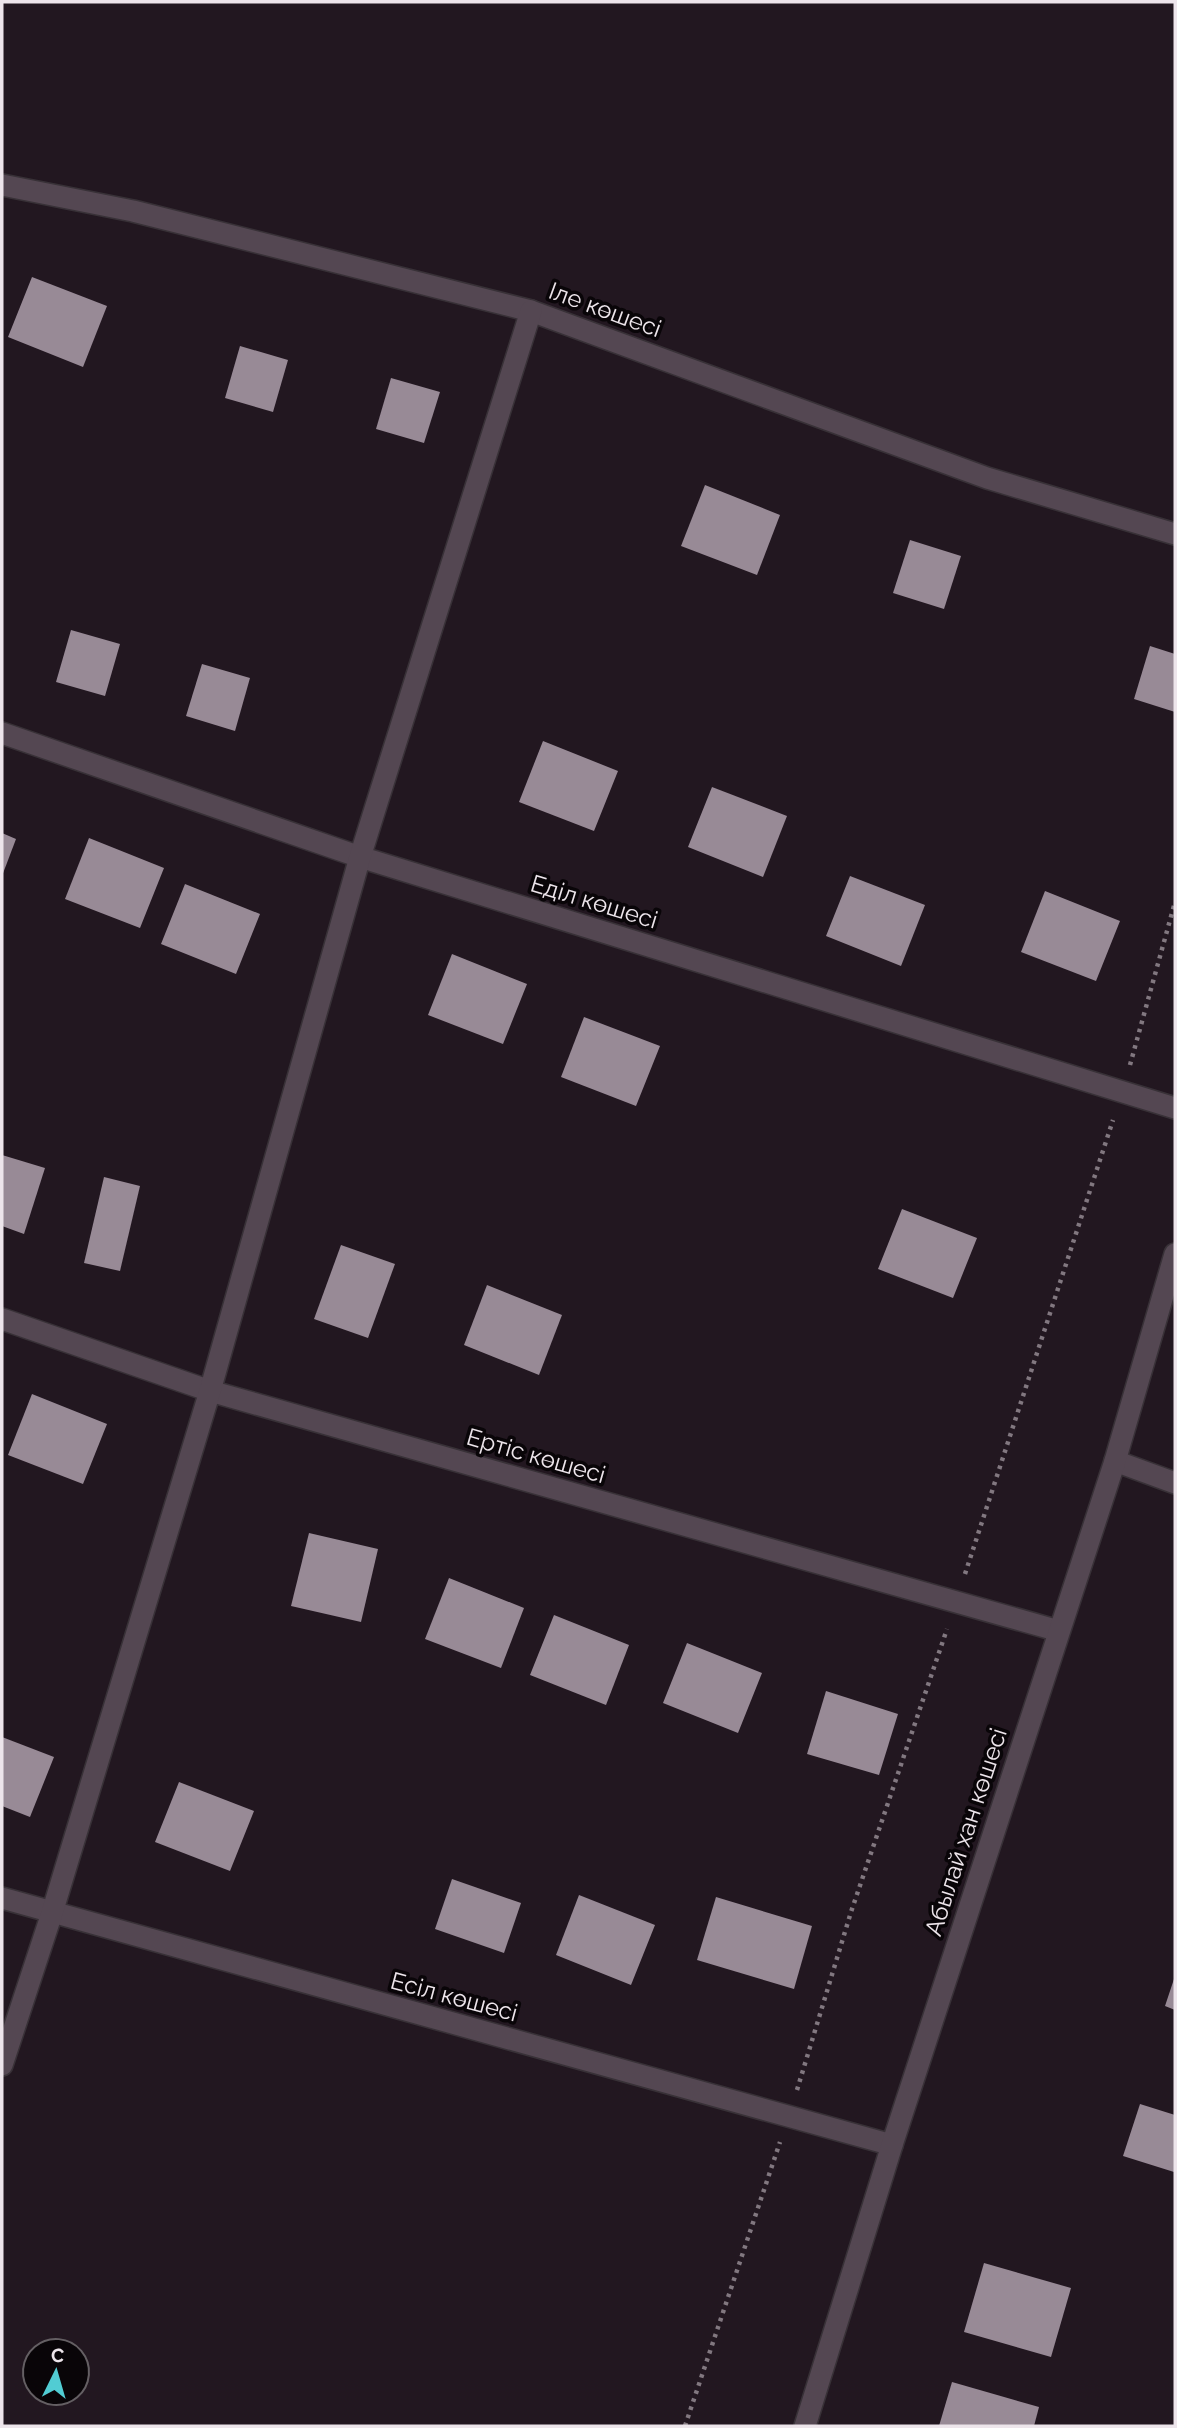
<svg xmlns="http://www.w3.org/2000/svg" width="1177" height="2428" font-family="Raleway,sans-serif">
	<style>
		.building { fill: #988a96 }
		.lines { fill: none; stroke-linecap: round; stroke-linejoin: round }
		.minor-casing { stroke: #383137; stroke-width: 24 }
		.path { stroke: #827880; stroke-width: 4.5; stroke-dasharray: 3.5 5; stroke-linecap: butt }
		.minor { stroke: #544752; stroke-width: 21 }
		.labels { text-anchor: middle; stroke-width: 7; stroke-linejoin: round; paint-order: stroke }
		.street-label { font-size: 24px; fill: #ede5eb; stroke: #090508 }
	</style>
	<rect width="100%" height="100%" fill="#221720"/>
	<!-- building -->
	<g class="building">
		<path d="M32 277 107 306 83 367 8 337Z"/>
		<path d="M240 346 288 360 273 412 225 398Z"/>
		<path d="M391 378 440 392 424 443 376 429Z"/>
		<path d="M705 485 780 515 757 575 681 546Z"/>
		<path d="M910 540 961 556 944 609 893 593Z"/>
		<path d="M71 630 120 644 105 696 56 682Z"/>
		<path d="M1150 646 1175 654V712L1134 699Z"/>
		<path d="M202 664 250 678 235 731 186 716Z"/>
		<path d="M543 741 618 771 594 831 519 802Z"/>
		<path d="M712 787 787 816 763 877 688 847Z"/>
		<path d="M2 833 16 839 2 876Z"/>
		<path d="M89 838 164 868 140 928 65 899Z"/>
		<path d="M850 876 925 905 901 966 826 936Z"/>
		<path d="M185 884 260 914 236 974 161 944Z"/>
		<path d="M1045 891 1120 921 1096 981 1021 952Z"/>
		<path d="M452 954 527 984 503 1044 428 1015Z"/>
		<path d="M584 1017 660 1046 636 1106 561 1077Z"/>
		<path d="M2 1155 45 1168 24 1234 2 1226Z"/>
		<path d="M104 1177 140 1186 120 1271 84 1263Z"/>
		<path d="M902 1209 977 1238 953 1298 878 1269Z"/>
		<path d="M341 1245 395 1264 368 1338 314 1319Z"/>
		<path d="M487 1285 562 1315 539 1375 464 1345Z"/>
		<path d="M32 1394 107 1424 83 1484 8 1455Z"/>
		<path d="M309 1533 378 1549 361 1622 291 1606Z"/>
		<path d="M449 1578 524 1608 501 1668 425 1639Z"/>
		<path d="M554 1615 629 1645 606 1705 530 1675Z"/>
		<path d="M687 1643 762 1673 738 1733 663 1703Z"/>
		<path d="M826 1691 898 1714 879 1775 807 1754Z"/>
		<path d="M2 1737 54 1757 30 1817 2 1806Z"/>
		<path d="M179 1782 254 1811 230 1871 155 1842Z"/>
		<path d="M452 1879 521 1903 504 1953 435 1929Z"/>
		<path d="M579 1895 655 1925 631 1985 556 1955Z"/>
		<path d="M716 1897 812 1926 794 1989 697 1960Z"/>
		<path d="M1175 1976V2010L1165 2006Z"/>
		<path d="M1140 2104 1175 2115 1174 2172 1123 2156Z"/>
		<path d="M984 2263 1071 2288 1051 2357 964 2332Z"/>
		<path d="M952 2382 1039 2407 1034 2426H939Z"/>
	</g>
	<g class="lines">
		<!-- minor casing -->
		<g class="minor-casing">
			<g id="minor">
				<path d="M2 185 133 211 531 311 987 478 1175 534"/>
				<path d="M2 733 360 857 1175 1108"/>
				<path d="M2 1319 210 1391 1059 1631"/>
				<path d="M1115 1461 1175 1483"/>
				<path d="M2 1898 892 2145"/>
				<path d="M2 2065 52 1913 210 1391 360 857 531 311"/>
				<path d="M805 2426 892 2145 1115 1461 1175 1254"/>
			</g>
		</g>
		<!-- path -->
		<g class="path">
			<path d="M1130 1065 1175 902"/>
			<path d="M965 1574 1113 1120"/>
			<path d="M797 2090 851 1912 947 1629"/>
			<path d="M685 2426 780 2142"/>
		</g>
		<!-- minor -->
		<use href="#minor" class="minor"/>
	</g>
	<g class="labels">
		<!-- street labels -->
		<g class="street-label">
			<text transform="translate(605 310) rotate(20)" y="8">Іле көшесі</text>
			<text transform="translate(594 902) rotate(17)" y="8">Еділ көшесі</text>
			<text transform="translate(536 1456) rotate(16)" y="8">Ертіс көшесі</text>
			<text transform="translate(966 1832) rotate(-72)" y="8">Абылай хан көшесі</text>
			<text transform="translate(454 1997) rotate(15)" y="8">Есіл көшесі</text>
		</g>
	</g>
	<!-- border -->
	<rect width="1177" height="2428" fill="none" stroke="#ede5eb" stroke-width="7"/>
	<!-- north arrow -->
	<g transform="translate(56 2372) rotate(5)"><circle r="33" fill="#090508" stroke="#645f63" stroke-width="2"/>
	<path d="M0-5L12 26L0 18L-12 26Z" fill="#51ccd3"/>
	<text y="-10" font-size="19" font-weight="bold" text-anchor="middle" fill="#ede5eb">С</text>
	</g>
</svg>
